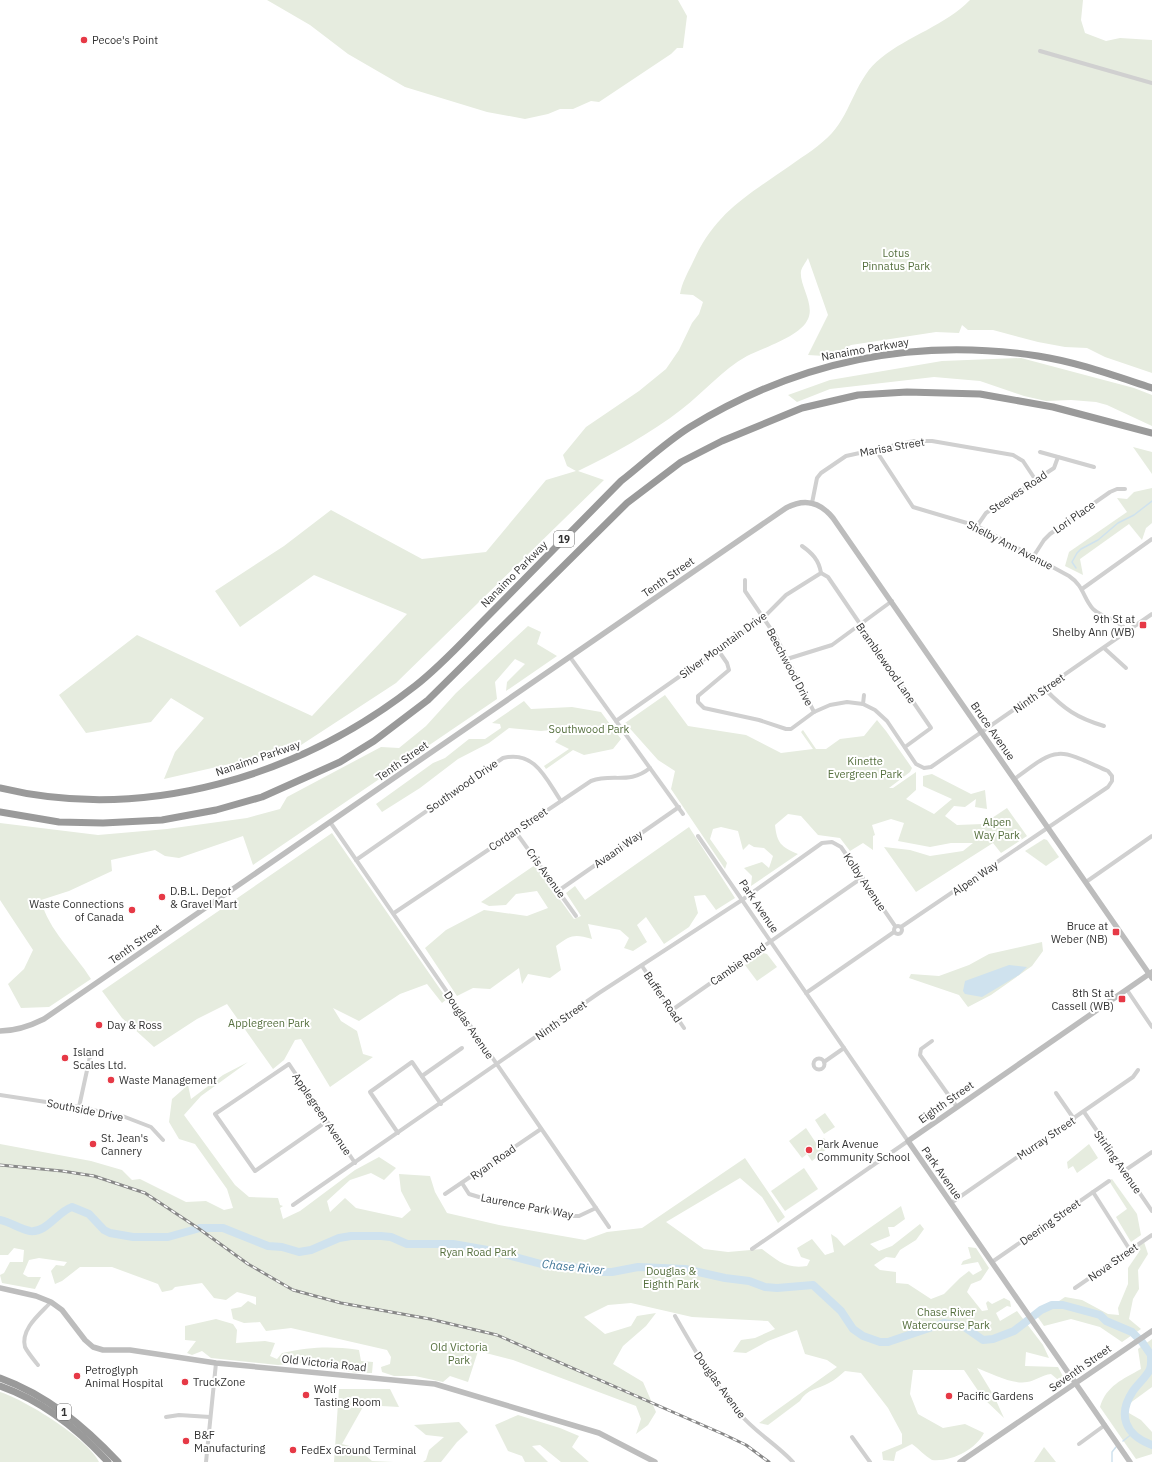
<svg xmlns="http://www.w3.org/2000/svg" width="1152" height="1462" font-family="'IBM Plex Sans',sans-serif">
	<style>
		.green { fill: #e6ecdf }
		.water { fill: #cfe2ee }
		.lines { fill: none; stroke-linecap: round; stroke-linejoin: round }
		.stream { stroke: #cfe2ee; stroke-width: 1.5 }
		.river { stroke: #cfe2ee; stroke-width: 8 }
		.street { stroke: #d0d0d0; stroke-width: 4 }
		.secondary { stroke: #bdbdbd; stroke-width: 5.5 }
		.highway { stroke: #9a9a9a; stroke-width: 7 }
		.rail-casing { stroke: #888; stroke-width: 3 }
		.rail { stroke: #fff; stroke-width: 1.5; stroke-dasharray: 4.5; stroke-linecap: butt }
		.poi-dot { fill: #e63946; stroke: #fff; stroke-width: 1.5 }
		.labels { text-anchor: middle; stroke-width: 4; stroke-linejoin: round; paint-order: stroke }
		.shield { fill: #fff; stroke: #707070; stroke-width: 1 }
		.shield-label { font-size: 10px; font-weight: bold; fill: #333 }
		.poi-label { font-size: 11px; fill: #333; stroke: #fff; text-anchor: start }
		.park-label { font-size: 11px; fill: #56703f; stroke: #fff }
		.street-label { font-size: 11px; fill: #333; stroke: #fff }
		.water-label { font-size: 12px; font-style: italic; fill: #3f7597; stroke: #fff }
	</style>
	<rect width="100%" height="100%" fill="#fff"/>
	<!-- green -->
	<g class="green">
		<path d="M267 0H678L687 16 683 48H677L671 54 599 102 591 101 573 109H560L548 114 525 119 487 112 405 87 348 54 310 25Z"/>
		<path d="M970 0H1083L1081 20 1085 33 1106 41 1120 38 1152 40V373L1105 357 1087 348 1065 347 1038 342 993 330H968L962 325 959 333 936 332 851 345 837 353 824 356 808 355 828 315 808 258C806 262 802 267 801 271 799 285 815 304 808 319 801 336 763 348 747 356 722 370 704 392 682 409 650 434 613 454 578 471L604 480 396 683 295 749 164 779 175 752 204 718 171 698 151 722 86 733 59 695 137 635 312 716 407 614 314 575 240 627 215 591 284 546 331 510 422 559 486 552 546 480 576 471 567 466 563 455 586 427 639 391 666 369 679 350 692 323 699 314 703 302 693 295 680 294C682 283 687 274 692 264 715 212 747 196 791 165 805 155 820 146 832 133 852 111 856 77 881 58 908 36 946 25 970 0Z"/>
		<path d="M1021 358 1134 388 1152 395V426L1107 405 1096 402 1071 400 1046 401 1024 396 980 381 934 377 830 389 797 402 788 395 830 380 942 361Z"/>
		<path d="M1133 447 1152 452V474Z"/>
		<path d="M1152 488V523L1146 528 1142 540 1129 524 1080 559 1083 575 1065 566 1069 552 1127 512 1117 498 1127 499 1134 492Z"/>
		<path d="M528 626 541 632 537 644 557 656 506 691 507 682 525 664 515 659 495 682 497 699 253 865 243 836 179 858 165 856 155 850 111 860 112 871 69 891 41 900C48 930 75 953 91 979L49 1007 21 1008 8 984 24 969 33 950 0 900V823L98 835 167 829 247 818 280 809 287 797 381 747 399 748 426 726 456 693Z"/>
		<path d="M665 695 688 726 746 735 781 753 813 749 801 732 803 730 816 749H826L840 739 864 736 877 720 886 731 912 768 910 772 889 788H893L916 772V790L906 799 934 814 952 799 923 786V776L932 774 971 794 985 790 987 809 975 807 976 799 965 807 954 806 945 816 957 825 983 824 1007 808 1027 836 1001 853 993 843 916 892 884 847 910 850 930 856 963 851 973 843H951L930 847 898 841 904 823 891 819 872 825 875 835 873 836V850L863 843 850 851 840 838 818 835 801 816 788 814 775 825C777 843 781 847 798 854L751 886 752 876 744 868 762 862 769 868 773 856 764 848 754 847 749 844 743 850 738 831 721 827 713 829 710 839 727 863 725 869 671 789 675 771 658 760 625 723Z"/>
		<path d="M524 701 531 709 572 707 601 712 621 739 613 749 584 755 573 750 546 769 544 766 569 749 555 742 561 735 551 730 541 731 509 728 489 743 458 759 420 788 382 812 376 804 433 763 445 758 469 739H485L501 728 500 724 492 723Z"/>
		<path d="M689 827 735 898 716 910 705 895 694 896 698 913 689 927 664 944 646 917 637 925 647 942 633 951 624 948 629 938 620 930 588 924 592 939C574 934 571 935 556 946L561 970 550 978 528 974 522 984 519 968 490 989 473 988 457 996 425 948 446 930 484 910 527 916 548 908 537 891 516 894 506 905 489 906 481 902 535 865 574 919 581 916 566 893 575 886 585 900Z"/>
		<path d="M332 833 447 999 442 1003 427 984 400 994 359 1021 333 1008 341 1021 357 1031 363 1054 373 1057 330 1087 301 1039 295 1040 284 1060 273 1069 227 1004 197 1019 154 1047 122 1018 102 991Z"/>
		<path d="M1044 839 1047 840 1059 857 1046 866 1025 851Z"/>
		<path d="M1042 942 1043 951 1032 966 991 995 968 1007 959 995 909 978 911 974 939 976 969 965 989 954Z"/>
		<path d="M763 953 767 954 777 967 757 981 745 965Z"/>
		<path d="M248 1062 201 1096 184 1115 235 1185 249 1197 278 1198 280 1205 283 1206 280 1208 283 1219 300 1211 355 1170 379 1157 396 1168 384 1180 371 1173 350 1180 327 1201 330 1212 345 1198 356 1208 402 1218 411 1210 401 1191 399 1174 430 1176 435 1192 447 1213 499 1225 585 1240 607 1232 642 1228 745 1158 785 1217 778 1223 762 1197 740 1178 666 1222 704 1249 728 1252 762 1249C778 1261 786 1269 807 1266L810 1260 801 1257 797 1248 812 1239 825 1255 834 1252 831 1234 837 1238 844 1246 901 1206 905 1219 894 1227H888L890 1236 870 1244 879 1251 892 1246 920 1224 924 1229 916 1240 900 1250 895 1258 886 1257 874 1265 880 1270 896 1272V1283L908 1284 931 1299 944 1294 960 1278 969 1271 973 1275 982 1270 978 1262 961 1265 963 1261 971 1258 968 1247 976 1248 989 1268 981 1280 971 1284 967 1292 982 1311 988 1310 986 1303 988 1301 992 1304 1004 1298 1010 1301 1011 1307 1007 1306 996 1313 1000 1321 1017 1311 1043 1345 1049 1358 1026 1352 1025 1366 1058 1367 1065 1380 1057 1379 1051 1374C1042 1375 1035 1381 1027 1382 1013 1385 990 1373 977 1368L994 1396 1004 1418 983 1398 964 1370H913L910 1394 918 1414 943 1428 965 1424 984 1433C976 1449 952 1462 932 1460 925 1456 919 1449 912 1444L896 1452 894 1461 883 1460 882 1452 902 1444V1434L888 1408 861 1373 845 1371C840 1375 835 1380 829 1383 818 1389 807 1389 800 1401L768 1425 759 1423 837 1367 827 1360 805 1354 797 1330 768 1341 746 1353 733 1352 741 1340 755 1338 775 1329 768 1321 692 1317 631 1303 608 1305 584 1317 605 1334 631 1326 637 1316 656 1313 646 1326 623 1346 613 1364 643 1382 656 1412 648 1425 636 1434 641 1419 636 1406 513 1360 478 1351 468 1382 450 1376 443 1382 415 1376H394L382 1372 381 1367 390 1364 391 1357 387 1350 291 1328 266 1331 260 1322 244 1323 233 1319 231 1309 241 1307 248 1301 256 1305V1297L237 1292 226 1300 214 1298 202 1283 175 1287 172 1290 162 1292 158 1284 112 1267H80L62 1281 55 1284 51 1271 56 1265 64 1266 67 1262 39 1258 29 1260 23 1274 28 1277H41L35 1289 2 1283 0 1275 4 1273 10 1262H23L24 1250 14 1248 8 1255H0V1144L91 1161 122 1170 132 1180 140 1179 186 1202 206 1201 224 1210 233 1208 227 1189 195 1144 179 1139 169 1122 172 1099 188 1085 191 1099 223 1075Z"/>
		<path d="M825 1113 835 1127 824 1134 815 1120Z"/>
		<path d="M806 1128 816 1143 824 1138 830 1146 812 1161 807 1154 802 1158 789 1141Z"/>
		<path d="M1089 1144 1098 1158 1077 1173 1073 1166 1068 1169 1067 1162Z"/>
		<path d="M804 1168 818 1189 785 1211 771 1191Z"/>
		<path d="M1112 1179 1137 1214 1141 1235 1131 1242 1116 1217 1127 1209 1109 1181Z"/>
		<path d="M1144 1242 1148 1254 1138 1270 1139 1289 1133 1299 1129 1319 1141 1329 1122 1342 1100 1327 1071 1319 1044 1326 1037 1316 1065 1297 1082 1300 1108 1314 1119 1315 1118 1308 1128 1284V1268L1139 1252 1137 1247Z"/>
		<path d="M216 1319 233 1324 237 1330 236 1343 265 1341 275 1343 270 1356 277 1359 282 1353C312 1347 329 1346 359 1350L361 1361 373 1362 372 1373H357L302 1363 278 1365 211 1358 202 1351 192 1355 187 1353 196 1341 185 1340V1326Z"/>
		<path d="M1152 1339V1387L1122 1409 1141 1420 1152 1432V1454L1136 1459 1100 1407C1106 1386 1123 1379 1141 1369L1138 1349Z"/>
		<path d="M339 1389H390L399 1407 364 1405 342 1444 357 1448 372 1461 394 1462H334Z"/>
		<path d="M0 1392C25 1400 87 1438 99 1462H0Z"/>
		<path d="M518 1415 560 1428 579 1436 572 1447 589 1462H561L540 1445 532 1446 548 1462H525L522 1456 508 1451 495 1425Z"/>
		<path d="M459 1422 468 1432 457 1442 441 1462H423L426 1460 429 1450 444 1437 426 1435 414 1425Z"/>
		<path d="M1044 1447 1056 1462H1034Z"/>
	</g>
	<!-- water -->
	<path class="water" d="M1009 965 1027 967 1019 975 982 997 965 994 963 991 965 981Z"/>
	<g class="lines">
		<!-- stream -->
		<g class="stream">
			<path d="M1076 568 1072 562 1077 553 1081 549 1098 540 1118 523 1134 515 1152 501"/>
			<path d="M1123 1441 1133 1433"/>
			<path d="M1112 1462V1452L1116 1447"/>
		</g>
		<!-- river -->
		<path class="river" d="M0 1220C10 1222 20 1229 30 1231 47 1233 57 1212 72 1207L89 1214 104 1230 110 1233 133 1237H168L200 1228H223L268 1246 282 1247 299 1252 311 1250 339 1238 351 1236H381L391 1237 407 1244H453L493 1251 541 1264 561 1265 600 1272H612L638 1267 685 1269 725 1278 749 1281 765 1287 777 1288 813 1285 841 1311 853 1329 863 1336 880 1342H888L944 1323 963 1326 983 1340 993 1339 1014 1331 1041 1310 1052 1305H1063L1100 1315 1106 1321 1132 1332 1142 1342 1151 1355C1151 1361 1152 1366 1149 1371 1145 1378 1138 1384 1133 1391 1117 1415 1125 1435 1152 1445"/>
		<!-- street -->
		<g class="street">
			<path d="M1040 51 1152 83"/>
			<path d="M877 449 879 455 913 507 977 526 1069 576C1084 586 1083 598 1093 609 1104 619 1117 618 1127 631"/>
			<path d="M1040 452 1094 467"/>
			<path d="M812 503 817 478 821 473 846 456 914 441H932L1013 455 1023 461 1035 479"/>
			<path d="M977 526 986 513 1054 468 1058 457"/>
			<path d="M1033 557 1044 540 1050 534 1110 492 1117 489H1125"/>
			<path d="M821 573 828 577 931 728 905 747"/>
			<path d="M745 580V591L775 635 814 712"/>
			<path d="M1082 589 1152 539"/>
			<path d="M1104 648 1126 668"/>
			<path d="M718 650 727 663 729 670 698 696V702L704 708 759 720 786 729H791L814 712 830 705 847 702 863 704 875 710 887 721 916 764 924 768 931 767 1152 614"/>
			<path d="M570 657 683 814"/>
			<path d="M787 659 832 645 892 601"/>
			<path d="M1045 689C1064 709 1077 718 1104 726"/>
			<path d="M863 704 864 695"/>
			<path d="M616 721 763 618 786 595 821 573C819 560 812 553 802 546"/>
			<path d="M330 822 609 1227"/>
			<path d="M515 831 576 916"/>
			<path d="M698 836 908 1141 752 1249"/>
			<path d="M356 860 503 758C535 750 546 779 561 801"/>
			<path d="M1086 882 1152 836"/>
			<path d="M558 891 679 807"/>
			<path d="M394 913 591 781C613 773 629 785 650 768"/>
			<circle cx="898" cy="930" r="4"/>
			<path d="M901 927 1108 787 1112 781V776L1108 771C1095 766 1071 752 1058 754 1043 755 1027 771 1014 779"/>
			<path d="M642 966 684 1028"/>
			<path d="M1127 990 1152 1027"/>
			<path d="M806 993 894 932"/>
			<path d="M672 1010 863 877"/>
			<path d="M932 1041 921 1049 920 1055 957 1107"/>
			<circle cx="819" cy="1064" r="5.5"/>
			<path d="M824 1062 844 1048"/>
			<path d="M422 1076 462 1048"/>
			<path d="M1056 1093 1074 1119"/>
			<path d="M0 1095 79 1107 125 1117 151 1127 163 1140"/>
			<path d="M79 1107 91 1052"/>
			<path d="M1084 1112 1152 1211"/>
			<path d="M327 1121 255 1171 215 1114 289 1064 355 1163"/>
			<path d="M398 1133 370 1092 412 1062 441 1104"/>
			<path d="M1124 1171 1152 1152"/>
			<path d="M462 1183 469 1194 479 1197 572 1216H579L596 1208"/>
			<path d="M1093 1192 1130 1250"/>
			<path d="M445 1194 541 1129"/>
			<path d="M951 1203 1133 1077 1138 1070"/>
			<path d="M293 1205 599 993 742 900 822 843 832 842 841 847 895 926"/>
			<path d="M992 1262 1109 1181"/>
			<path d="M1075 1288 1152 1235"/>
			<path d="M675 1316C694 1349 714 1384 739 1413 755 1432 776 1444 793 1462"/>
			<path d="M38 1365C34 1360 28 1353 25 1347 20 1329 41 1313 51 1302"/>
			<path d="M166 1417 179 1415 210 1417"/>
			<path d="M852 1437 870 1462"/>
			<path d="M1079 1444 1105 1425"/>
			<path d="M206 1462 216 1363"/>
		</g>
		<!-- secondary -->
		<g class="secondary">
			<path d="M0 1031C16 1031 30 1026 44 1019L786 508C805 498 820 502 833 518L1152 978"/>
			<path d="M0 1288 36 1296 51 1302 62 1310 85 1340 93 1347 103 1350H130L216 1363 435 1384 599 1433 655 1462"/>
			<path d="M960 1462 1152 1331"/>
			<path d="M1130 1462 908 1141 1152 972"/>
		</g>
		<!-- highway -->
		<g class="highway">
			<path d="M0 788C145 823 300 776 415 686 442 665 465 639 489 615 533 570 577 526 621 481 644 463 666 442 690 427 798 361 914 337 1038 356 1077 362 1115 376 1152 388"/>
			<path d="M0 812 59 822 103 823 162 820 216 810 262 797 340 762 374 741 428 700 627 503 681 462 722 441 802 408 858 395 907 392 980 394 1053 407 1152 433"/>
			<path d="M0 1378C47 1395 84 1426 118 1462"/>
			<path d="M0 1386C43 1401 78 1429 108 1462"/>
		</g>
		<!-- rail casing -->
		<g class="rail-casing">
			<path id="rail" d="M0 1165 62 1171 94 1176 145 1193 198 1228 248 1264 293 1290 341 1303 430 1319 497 1335 723 1434 746 1445 769 1462"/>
		</g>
		<!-- rail -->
		<use href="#rail" class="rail"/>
	</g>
	<!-- markers -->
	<g class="poi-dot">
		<circle cx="84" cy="40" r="4"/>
		<rect x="1139" y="621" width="8" height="8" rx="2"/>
		<circle cx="162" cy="897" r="4"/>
		<circle cx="132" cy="910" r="4"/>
		<rect x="1112" y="928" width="8" height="8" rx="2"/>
		<rect x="1118" y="995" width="8" height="8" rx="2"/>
		<circle cx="99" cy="1025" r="4"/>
		<circle cx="65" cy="1058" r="4"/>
		<circle cx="111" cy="1080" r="4"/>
		<circle cx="93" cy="1144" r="4"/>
		<circle cx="809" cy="1150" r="4"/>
		<circle cx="77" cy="1376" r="4"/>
		<circle cx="185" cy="1382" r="4"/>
		<circle cx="306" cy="1395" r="4"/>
		<circle cx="949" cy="1396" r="4"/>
		<circle cx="186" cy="1441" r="4"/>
		<circle cx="293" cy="1450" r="4"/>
	</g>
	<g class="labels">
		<!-- shield labels -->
		<g class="shield">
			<rect x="554" y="531" width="20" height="16" rx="3"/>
			<rect x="57" y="1404" width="14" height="16" rx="3"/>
		</g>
		<g class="shield-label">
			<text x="564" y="543">19</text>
			<text x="64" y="1416">1</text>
		</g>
		<!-- poi labels -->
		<g class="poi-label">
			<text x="92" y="44">Pecoe's Point</text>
			<text x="1135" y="623" text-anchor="end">9th St at<tspan x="1135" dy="13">Shelby Ann (WB)</tspan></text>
			<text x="170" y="895">D.B.L. Depot<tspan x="170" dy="13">&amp; Gravel Mart</tspan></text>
			<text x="124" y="908" text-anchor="end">Waste Connections<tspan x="124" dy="13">of Canada</tspan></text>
			<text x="1108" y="930" text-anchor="end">Bruce at<tspan x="1108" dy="13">Weber (NB)</tspan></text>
			<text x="1114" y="997" text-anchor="end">8th St at<tspan x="1114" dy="13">Cassell (WB)</tspan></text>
			<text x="107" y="1029">Day &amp; Ross</text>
			<text x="73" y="1056">Island<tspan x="73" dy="13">Scales Ltd.</tspan></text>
			<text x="119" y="1084">Waste Management</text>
			<text x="101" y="1142">St. Jean's<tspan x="101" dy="13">Cannery</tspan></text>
			<text x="817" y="1148">Park Avenue<tspan x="817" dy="13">Community School</tspan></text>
			<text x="85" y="1374">Petroglyph<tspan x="85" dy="13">Animal Hospital</tspan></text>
			<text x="193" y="1386">TruckZone</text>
			<text x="314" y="1393">Wolf<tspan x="314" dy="13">Tasting Room</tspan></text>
			<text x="957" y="1400">Pacific Gardens</text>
			<text x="194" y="1439">B&amp;F<tspan x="194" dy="13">Manufacturing</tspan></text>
			<text x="301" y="1454">FedEx Ground Terminal</text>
		</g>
		<!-- park labels -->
		<g class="park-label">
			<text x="896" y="257">Lotus<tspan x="896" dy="13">Pinnatus Park</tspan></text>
			<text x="589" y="733">Southwood Park</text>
			<text x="865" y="765">Kinette<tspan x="865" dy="13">Evergreen Park</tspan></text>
			<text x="997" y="826">Alpen<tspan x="997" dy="13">Way Park</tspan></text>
			<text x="269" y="1027">Applegreen Park</text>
			<text x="478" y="1256">Ryan Road Park</text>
			<text x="671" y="1275">Douglas &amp;<tspan x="671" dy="13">Eighth Park</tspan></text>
			<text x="946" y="1316">Chase River<tspan x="946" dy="13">Watercourse Park</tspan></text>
			<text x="459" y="1351">Old Victoria<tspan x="459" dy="13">Park</tspan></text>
		</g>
		<!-- street labels -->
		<g class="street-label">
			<text transform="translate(865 349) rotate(-10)" y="4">Nanaimo Parkway</text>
			<text transform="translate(892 447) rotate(-10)" y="4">Marisa Street</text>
			<text transform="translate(1018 492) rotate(-34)" y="4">Steeves Road</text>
			<text transform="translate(1074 517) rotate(-35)" y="4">Lori Place</text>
			<text transform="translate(1010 545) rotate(27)" y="4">Shelby Ann Avenue</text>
			<text transform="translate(514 574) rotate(-45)" y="4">Nanaimo Parkway</text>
			<text transform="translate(668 577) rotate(-35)" y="4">Tenth Street</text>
			<text transform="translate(723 645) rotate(-36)" y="4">Silver Mountain Drive</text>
			<text transform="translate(886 663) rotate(55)" y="4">Bramblewood Lane</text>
			<text transform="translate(790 667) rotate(62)" y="4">Beechwood Drive</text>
			<text transform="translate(1039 693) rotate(-35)" y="4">Ninth Street</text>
			<text transform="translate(993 731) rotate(55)" y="4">Bruce Avenue</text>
			<text transform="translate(258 758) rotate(-19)" y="4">Nanaimo Parkway</text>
			<text transform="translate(402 761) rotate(-35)" y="4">Tenth Street</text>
			<text transform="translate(462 786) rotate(-35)" y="4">Southwood Drive</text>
			<text transform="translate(518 829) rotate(-34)" y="4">Cordan Street</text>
			<text transform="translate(618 849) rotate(-35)" y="4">Avaani Way</text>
			<text transform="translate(546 873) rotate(54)" y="4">Cris Avenue</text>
			<text transform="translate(975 878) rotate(-34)" y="4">Alpen Way</text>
			<text transform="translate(865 882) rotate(56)" y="4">Kolby Avenue</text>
			<text transform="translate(759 906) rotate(56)" y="4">Park Avenue</text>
			<text transform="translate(135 944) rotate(-35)" y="4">Tenth Street</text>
			<text transform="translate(738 964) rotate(-35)" y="4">Cambie Road</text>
			<text transform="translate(663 997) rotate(56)" y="4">Buffer Road</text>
			<text transform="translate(561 1020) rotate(-35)" y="4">Ninth Street</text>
			<text transform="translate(469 1025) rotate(56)" y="4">Douglas Avenue</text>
			<text transform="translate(946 1102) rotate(-35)" y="4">Eighth Street</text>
			<text transform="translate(85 1110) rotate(11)" y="4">Southside Drive</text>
			<text transform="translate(322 1114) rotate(56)" y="4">Applegreen Avenue</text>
			<text transform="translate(1046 1138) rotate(-34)" y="4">Murray Street</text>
			<text transform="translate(493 1162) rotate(-35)" y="4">Ryan Road</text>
			<text transform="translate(1118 1162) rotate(55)" y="4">Stirling Avenue</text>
			<text transform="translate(942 1173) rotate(55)" y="4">Park Avenue</text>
			<text transform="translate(527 1206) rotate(11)" y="4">Laurence Park Way</text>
			<text transform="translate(1050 1222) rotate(-35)" y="4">Deering Street</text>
			<text transform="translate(1113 1262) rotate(-35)" y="4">Nova Street</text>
			<text transform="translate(324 1363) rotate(6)" y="4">Old Victoria Road</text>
			<text transform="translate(1080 1368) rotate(-35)" y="4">Seventh Street</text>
			<text transform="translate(720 1385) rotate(54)" y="4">Douglas Avenue</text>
		</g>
		<!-- water labels -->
		<g class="water-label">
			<text transform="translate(573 1267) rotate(6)" y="4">Chase River</text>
		</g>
	</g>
</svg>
